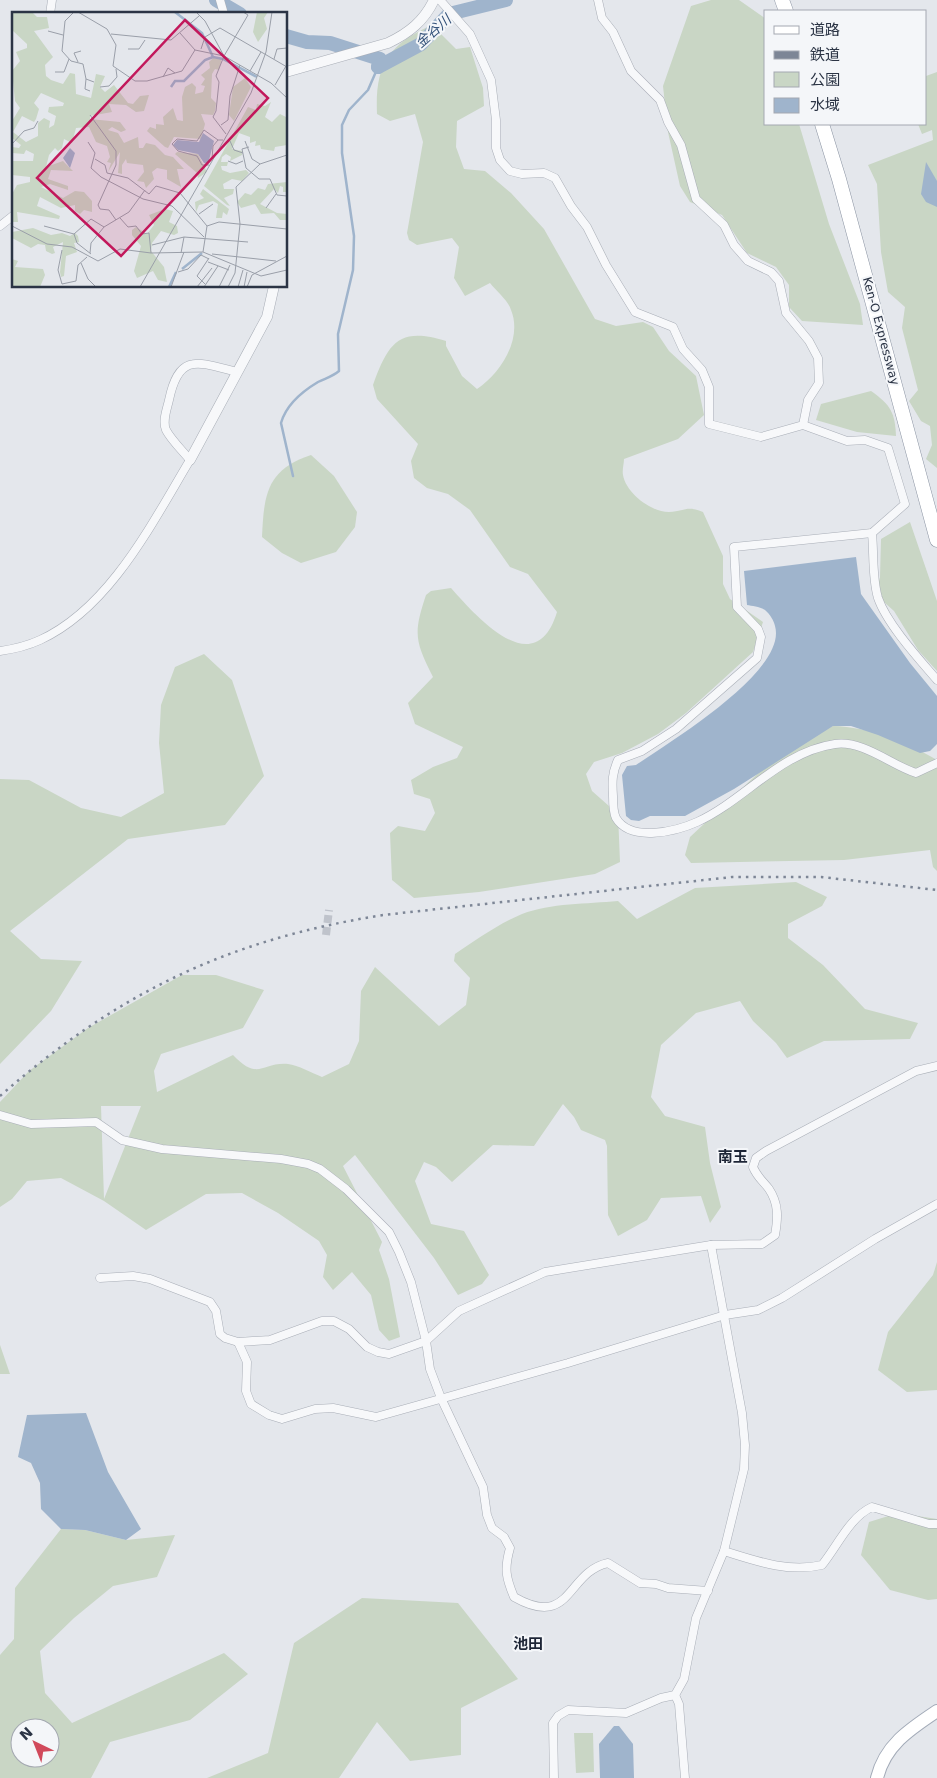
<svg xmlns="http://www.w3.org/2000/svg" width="937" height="1778" font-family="'DejaVu Sans','Noto Sans JP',sans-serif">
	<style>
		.green { fill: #c9d6c5; fill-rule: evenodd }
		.water { fill: #9fb4cc }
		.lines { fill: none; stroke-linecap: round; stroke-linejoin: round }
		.stream { stroke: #9fb4cc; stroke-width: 2.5 }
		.river { stroke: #9fb4cc; stroke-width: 14 }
		.minor-tunnel { stroke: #bfc3cb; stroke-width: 8; stroke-dasharray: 8 4; stroke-linecap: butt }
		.minor-casing { stroke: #a9aeb7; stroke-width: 9 }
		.tertiary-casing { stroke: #a9aeb7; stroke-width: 11 }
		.primary-casing { stroke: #a3abb8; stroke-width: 14 }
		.motorway-casing { stroke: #8b94a3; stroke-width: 15 }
		.minor { stroke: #f7f8fa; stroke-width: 8 }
		.tertiary { stroke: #f7f8fa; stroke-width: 10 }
		.primary { stroke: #fff; stroke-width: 12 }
		.motorway { stroke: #fff; stroke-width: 14 }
		.rail { stroke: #7d8696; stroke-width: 2.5; stroke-dasharray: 2.5 5; stroke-linecap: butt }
		.labels { text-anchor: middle; stroke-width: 4; stroke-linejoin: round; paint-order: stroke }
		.street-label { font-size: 12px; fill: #2b3445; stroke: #f4f6f9 }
		.water-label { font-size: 14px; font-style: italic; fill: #34527a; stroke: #f4f6f9 }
		.quarter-label { font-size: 15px; font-weight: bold; fill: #1d2536; stroke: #f4f6f9 }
		.inset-river { fill: none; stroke: #9fb4cc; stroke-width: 2.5 }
		.inset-road { fill: none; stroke: #9a9fa9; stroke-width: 1 }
		.view { fill: #c2185b; fill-opacity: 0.15; stroke: #c2185b; stroke-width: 2.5 }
		.inset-edge { fill: none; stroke: #2b3445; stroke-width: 2.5 }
	</style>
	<rect width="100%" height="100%" fill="#e4e7ec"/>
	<!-- green -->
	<g class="green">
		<path d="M711 0H739L766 19V124H799L829 224 860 304 863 325 802 321 789 307V285L776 267 747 253 722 215 690 202 680 186 668 132 663 86 691 6Z"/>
		<path d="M432 25 456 49 470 47 483 88 484 106 457 121 456 147 464 169 485 171 511 193 544 229 595 319 616 326 643 322 653 327 669 351 696 376 704 415 678 439 624 459C624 464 622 470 623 475 626 493 651 512 669 512 685 511 687 505 703 512L723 556V584L730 599 763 622 753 652 686 713 658 734 622 753 594 762 586 774 592 791 618 814 620 862 595 874 479 892 414 898 392 880 390 833 398 826 425 831 435 813 430 799 414 794 411 780 433 767 457 758 463 747 415 724 408 703 433 677C415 641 413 634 426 595L431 591 451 588C476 616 535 684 557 612L528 574 510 567 470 510 448 494 427 488 414 478 411 461 418 444 377 399 373 385C388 344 398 326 446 341V346L462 376 477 389C500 374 523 339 511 310 508 300 496 291 490 283L465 296 454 278 459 247 452 238 417 245 409 240 407 233 423 142 415 114 390 121 377 114C375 66 387 45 432 25Z"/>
		<path d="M937 72V468L926 459 932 445 930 426 921 421 909 401 918 390 902 328 905 307 888 292 881 252 877 184 868 165 933 140 932 130 922 134 918 124H926V76Z"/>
		<path d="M871 391C891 405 895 413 896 436L857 432 816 420 821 404Z"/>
		<path d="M311 455 334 476 357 512 355 527 336 552 301 563 282 553 262 537C264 495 266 470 311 455Z"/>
		<path d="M910 522 937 601V671L918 650 894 611 876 595 880 577 881 539Z"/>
		<path d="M204 654 232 680 264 776 225 825 128 839 10 931 41 959 82 961 51 1011 0 1064V779L29 780 81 808 121 817 164 793 159 743 161 705 175 667Z"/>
		<path d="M833 726C869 727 905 741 937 760V871L933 867 930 850 844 860 691 863 685 855 690 837 784 749Z"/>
		<path d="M796 882 827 897 822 906 788 924V938L823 965 865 1009 918 1023 910 1039 824 1041 787 1058 776 1043 753 1021 740 1001 696 1013 661 1045 651 1097 665 1116 705 1127 710 1163 721 1207 710 1223 701 1196 661 1198 647 1220 618 1236 608 1215 607 1146 605 1140 581 1130 574 1117 563 1104 534 1146 493 1145 452 1182 436 1167 424 1162 415 1181 431 1224 464 1231 489 1275 482 1284 458 1295 434 1258 355 1155 343 1166 382 1242 379 1250 389 1279 400 1337 389 1341 379 1330 371 1295 352 1272 333 1290 323 1277 327 1255 319 1241 278 1213 242 1193 206 1194 146 1230 104 1201 61 1178 27 1181 12 1199 0 1207V1102L29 1071 88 1028 182 975H216L264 990 243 1028 161 1054 154 1071 157 1092 233 1055C259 1082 261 1062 288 1064 298 1065 312 1073 322 1077L349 1064 359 1041 361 991 375 967 439 1026 466 1005 470 978 454 961 455 954C476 940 498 924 522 914 551 903 587 904 618 901L637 919 695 888ZM101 1106H141L104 1199Z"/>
		<path d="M937 1262V1390L907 1392 878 1370 888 1332 933 1275Z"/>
		<path d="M0 1345 10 1374H0Z"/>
		<path d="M898 1513 937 1519V1599L928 1600 890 1590 861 1555 869 1522Z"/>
		<path d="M61 1529 85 1530 126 1540 175 1535 157 1577 113 1586 74 1618 40 1651 45 1693 72 1723 224 1653 248 1674 190 1720 110 1742 91 1778H0V1655L14 1639 15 1588ZM20 1728H50V1758H20Z"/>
		<path d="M362 1598 458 1603 518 1679 461 1708V1755L410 1761 377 1722 339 1778H207L268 1753 294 1643Z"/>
		<path d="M574 1733H593L594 1772 576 1773Z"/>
	</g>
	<!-- water -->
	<g class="water">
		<path d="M926 162 937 181V207L926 202 921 194Z"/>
		<path d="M856 557 861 594 910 663 937 696V744L930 751 920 753 878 735 851 726H833L734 789 685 816H650L639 821 631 820 626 816 622 775 627 766 636 765C669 742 788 671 775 626 774 621 770 614 765 610 761 607 752 606 747 605L744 571Z"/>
		<path d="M86 1413 108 1472 141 1529 126 1540 85 1530 61 1529 41 1509 40 1483 31 1463 18 1457 27 1415Z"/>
		<path d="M614 1726H619L633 1744 634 1778H600L599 1744Z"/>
	</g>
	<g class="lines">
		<!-- stream -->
		<path class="stream" d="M293 476 281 423C286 405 303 391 318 382 326 378 332 377 339 371L338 334 353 270 354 236 342 153V125L349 110 368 90 378 67"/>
		<!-- river -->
		<g class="river">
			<path d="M216 0 240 14"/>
			<path d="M286 36 307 42 330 43 380 59 378 67"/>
			<path d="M378 67 421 44 449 14 506 0"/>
		</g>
		<!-- minor-tunnel -->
		<path class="minor-tunnel" d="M326 935 329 910"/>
		<!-- minor casing -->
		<g class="minor-casing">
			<g id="minor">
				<path d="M220 0 224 14"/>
				<path d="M440 0 470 34 491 80 496 120V148L500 160 510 171 522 174 544 173 555 178 571 206 587 227 606 265 635 312 673 327 683 349 702 370 709 387V424L761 437 803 425 847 441 865 440 888 448 905 504 872 533 734 547 737 607 758 629 761 637 757 658 676 729 642 751 618 760C612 773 612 782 613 796 613 803 613 812 616 818 631 843 677 831 697 822 745 800 780 752 835 744 863 740 891 765 916 773L937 763"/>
				<path d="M598 0 602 18 613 32 631 71 660 100 668 122 681 145 696 199 724 225 734 245 748 261 771 272 779 281 786 313 809 341 818 358 819 383 808 400 803 425"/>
				<path d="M50 14 52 0"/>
				<path d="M0 226 14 215"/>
				<path d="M872 533C874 554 872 578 878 598 887 624 919 659 937 680"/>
				<path d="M0 651C14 649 27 646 40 640 110 608 152 523 190 460 182 450 172 441 166 430 162 421 167 409 169 400 179 352 198 362 237 372"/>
				<path d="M0 1115 31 1124 96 1122 122 1140 162 1149 281 1159 308 1164 320 1169 346 1189 389 1232 399 1252 411 1282 426 1341 430 1369 441 1398 483 1487 487 1515 492 1528 504 1537 510 1548C504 1569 506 1578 514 1597 572 1630 566 1572 608 1563L640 1583 656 1584 668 1588 708 1591"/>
				<path d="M100 1278 133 1276 150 1279 210 1302 216 1311 220 1334 225 1338 238 1342 270 1340 322 1321H334L349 1329 367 1347 378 1352 389 1354 426 1341 459 1311 545 1272 711 1245 762 1244 775 1235C778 1218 779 1204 769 1189 763 1181 757 1177 753 1167L756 1158 766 1151 916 1071 937 1066"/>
				<path d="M238 1342 247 1362 246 1391 251 1404 269 1415 282 1419 315 1409 333 1408 376 1417 568 1363 725 1315 758 1310 782 1298 875 1239 937 1204"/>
				<path d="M724 1551C756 1561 789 1573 822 1565 838 1545 850 1517 872 1507L929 1524H937"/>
				<path d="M675 1695 679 1704 685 1778"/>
				<path d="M554 1778 553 1723 558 1716 568 1710 626 1713 661 1698 675 1695 684 1679 696 1618 724 1551 744 1469 745 1445 742 1413 711 1245"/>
			</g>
		</g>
		<!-- tertiary casing -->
		<g class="tertiary-casing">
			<g id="tertiary">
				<path d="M286 72 388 43C409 33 424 21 434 0"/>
				<path d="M190 460 267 317 274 286"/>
			</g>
		</g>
		<!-- primary casing -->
		<g class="primary-casing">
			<path id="primary" d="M877 1778C885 1745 910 1729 937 1711"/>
		</g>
		<!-- motorway casing -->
		<g class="motorway-casing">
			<g id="motorway">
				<path d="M782 0 786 11"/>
				<path d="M822 124 839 179 937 540"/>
			</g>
		</g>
		<!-- minor -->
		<use href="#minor" class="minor"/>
		<!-- tertiary -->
		<use href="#tertiary" class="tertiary"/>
		<!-- primary -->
		<use href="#primary" class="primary"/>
		<!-- motorway -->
		<use href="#motorway" class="motorway"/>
		<!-- rail -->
		<path class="rail" d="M0 1096C119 992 227 940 383 915L732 877H821L937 890"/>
	</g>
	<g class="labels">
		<!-- street labels -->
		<g class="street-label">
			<text transform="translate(881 331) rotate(75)" y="4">Ken-O Expressway</text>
		</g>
		<!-- water labels -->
		<g class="water-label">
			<text transform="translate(433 31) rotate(-41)" y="5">金谷川</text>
		</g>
		<!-- quarter labels -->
		<g class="quarter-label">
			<text x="733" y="1162">南玉</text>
			<text x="528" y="1649">池田</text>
		</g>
	</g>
	<!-- overview -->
	<g transform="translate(12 12)">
		<rect width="275" height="275" fill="#e4e7ec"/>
		<path d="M0 0H20L25 5H35L37 16 22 19 41 45 33 53 34 64 39 68 51 72 58 61 63 62 64 82 79 86 84 62 93 64 88 75 93 80 102 73 116 91 121 92 128 84 137 83 132 99 124 100 114 93 97 92 100 100 78 104V107L108 110 114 118 109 120 100 115 96 118 106 121 112 131 126 125 127 136H131L134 131 143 133 153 143 161 145 172 157H165L169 175 155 167V158L145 156 140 160 142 167 134 176 132 170 125 169 132 160 131 153 115 151 114 147 110 153V162L106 161 108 140 96 160 99 151 95 150 98 145 95 134 84 130 77 115 64 116 60 131 52 127 50 136 46 139 43 136 37 143 34 155 51 149 61 159 39 158 36 167 56 174V178L38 172 29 175 51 186 63 179 72 180 80 189V200L72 198 68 202 63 199V193L49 196 28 185 25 194 48 204 47 207 5 200 6 210H0V182L5 173 18 170V165L0 163V149H21L22 142 14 138 12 142 0 141V135L7 136 9 133 0 126V109L8 96 3 89 0 59 8 49 4 40 15 36V32L0 18ZM29 81 52 91 51 94 37 95 36 100 44 104 42 113 37 116 38 109 32 106 26 111V124L14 130 1 120 10 104 22 110 24 107 27 97 22 91ZM245 0H256L252 6 255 17 246 30 241 20ZM202 45 209 46V50L207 58 203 57 200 62 199 86 204 91 203 99 201 103 189 102 193 112 189 127 162 125 156 136 153 135 135 119 138 115 144 117V112L152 113 151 105 161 96 165 108 171 109 170 85 173 75 180 71 184 75 183 82 191 80 193 74 189 73 193 67 189 63 198 56 197 50ZM233 66 239 75 222 109 217 103 221 75ZM259 90 253 105 260 110 268 102 274 105 275 133 263 135 262 139 249 137 248 133 243 134 244 129 238 131V125L227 121 220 137 230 139V143L218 149 219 145 214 142 210 145 209 150H216L215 154H209L210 158 218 161 234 158 237 161 230 169 220 167 211 172 212 177H222L221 182 212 186 218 194 215 193 192 174 236 95 244 98 245 92 253 94ZM165 140 186 142 195 160 186 166 185 161 163 142ZM275 170V180H271V175L268 174 266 181 262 177 248 192 265 201 275 202 274 208H268L262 201 249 202 243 192 229 196 225 190 233 181 239 183 246 176 253 178 256 172ZM191 177 217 197 215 203 211 200 210 206H204L206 192 201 189 187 193 184 200 183 190 192 186 188 182ZM153 197 161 199 157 210 165 214 166 221 162 223 149 219 140 231 139 239 152 255 155 270 146 268 141 259 125 266 122 259 129 234 120 223V218L124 215 135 222 142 213 137 203ZM21 216 39 223 50 221 58 224 63 221 66 224 67 230 62 231 65 240 54 244 52 264 49 265 48 260 51 230 41 235 43 241 40 242 34 239 33 233 26 232 19 236 0 226V220ZM0 247 6 249 3 255 31 257 33 263 28 275H0Z" fill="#c9d6c5" fill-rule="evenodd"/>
		<path d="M191 121 202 129 196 152 192 151 186 142 166 138 161 133 165 128 187 130ZM58 136 63 141 58 156 51 146Z" fill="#9fb4cc"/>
		<path class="inset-river" d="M163 0 190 21 201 45 211 47 245 65M159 75 163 69H172L193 48 201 45M170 257 190 241M157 275 164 260"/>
		<path class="inset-road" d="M62 0 53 9 50 39 59 49 71 52 74 67 82 70M66 0 95 17 104 33 101 54 123 69H135L170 59 183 38M184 0 193 9 212 44 259 71 275 86M36 19 51 23M168 21 183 38 212 44 204 64 207 70 204 99 201 105 214 122M99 22 159 28 187 4M116 37H127L133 28M189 37 193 25 208 16 275 55M212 44 236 3 231 0M262 47 265 37 275 36M66 50 62 41 69 39M238 59 249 40M43 60H52L57 47M151 65 156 56 163 61M74 67 73 77 78 79M263 73 274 54M88 75 97 74 105 65 104 57M78 103 104 139V153L86 193 88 197 97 198 104 208M209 113 216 108 218 84 228 53M218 129 222 138 231 141M233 129 240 147 248 152M76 130 83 141 79 156 89 165 131 187 160 194 192 225M0 132 12 119 22 116 26 109M237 135 230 137 234 156 247 167H258L265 183 275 184M83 147 93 153 95 161 116 166 137 182 144 174 168 181 195 214 191 240M200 147 201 134 206 128H211M216 149 224 152 231 149M197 153H190L185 144 166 139 160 132 165 127 185 129 192 118 206 128M254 196 264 182M187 202 201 192M108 206 116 215 124 214 130 222 137 221 139 241M0 214 35 232 60 235 86 249 108 237 139 241 191 240 249 264 275 258M32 214 62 222M195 214 207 210 275 217M62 222 79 207 92 215M62 222 65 231 79 242M140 233 172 225 236 230M50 238 46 258 50 272 64 269 66 253 75 245M78 241 79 231 92 215 117 200 133 178M169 241 172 225M200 242 264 249M196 250 217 258M69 251 76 267 84 275M166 260 176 257 189 243 197 247M193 272 185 264 197 246M128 275 239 81 254 40 260 0M159 275 172 240M185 275 200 256M192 275 206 254M207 275 218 253M216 275 223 261 228 212 224 175 248 152 275 143M226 275 231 258M232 275 235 260M235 275 240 263 275 244"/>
		<path class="view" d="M173 8 256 86 109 244 25 166Z"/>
		<rect width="275" height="275" class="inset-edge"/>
	</g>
	<!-- legend -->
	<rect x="764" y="10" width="162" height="115" fill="#f4f6f9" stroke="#a4a8b1"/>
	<rect x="774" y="26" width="25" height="8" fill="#ffffff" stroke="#a4a8b1"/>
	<text x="810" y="35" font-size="15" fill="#2b3445">道路</text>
	<rect x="774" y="51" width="25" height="8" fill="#7d8696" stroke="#a4a8b1"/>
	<text x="810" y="60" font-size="15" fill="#2b3445">鉄道</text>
	<rect x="774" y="72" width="25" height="15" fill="#c9d6c5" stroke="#a4a8b1"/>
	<text x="810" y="85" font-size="15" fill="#2b3445">公園</text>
	<rect x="774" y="98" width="25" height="15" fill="#9fb4cc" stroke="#a4a8b1"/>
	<text x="810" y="110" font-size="15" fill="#2b3445">水域</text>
	<!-- north arrow -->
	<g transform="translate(35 1743) rotate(317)"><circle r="24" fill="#f4f6f9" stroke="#a4a8b1"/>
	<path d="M0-4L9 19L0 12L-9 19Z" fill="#d1495b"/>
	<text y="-8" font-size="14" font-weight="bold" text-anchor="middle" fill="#2b3445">N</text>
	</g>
</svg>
